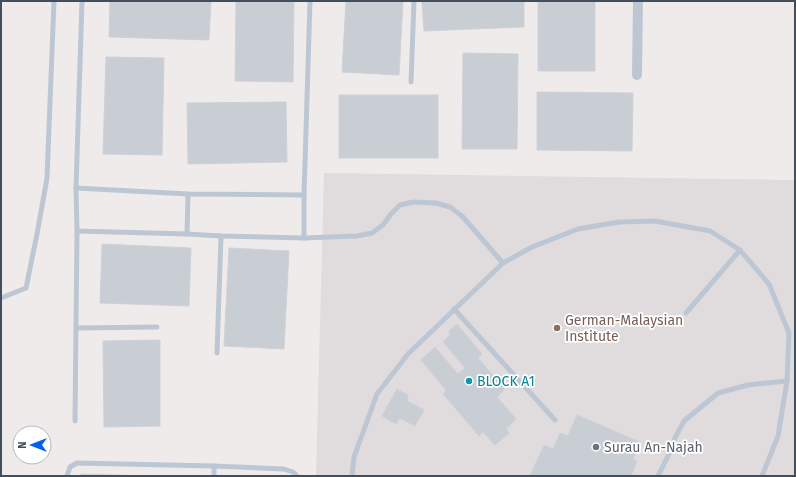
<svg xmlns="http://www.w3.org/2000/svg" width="796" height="477" font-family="'Fira Sans',sans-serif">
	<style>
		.education { fill: #e0dcdd }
		.building { fill: #c9cdd4; stroke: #cfd1d8 }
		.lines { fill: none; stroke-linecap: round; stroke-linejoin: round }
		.service { stroke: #bdc7d3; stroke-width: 5 }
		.minor { stroke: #bdc7d3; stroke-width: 10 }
		.education-dot { fill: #8d6e63; stroke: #fff; stroke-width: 1.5 }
		.culture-dot { fill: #0f9aa8; stroke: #fff; stroke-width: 1.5 }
		.worship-dot { fill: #6b7280; stroke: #fff; stroke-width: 1.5 }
		.labels { text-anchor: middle; stroke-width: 3.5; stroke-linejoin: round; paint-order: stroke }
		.education-label { font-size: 14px; fill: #785e54; stroke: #fff; text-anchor: start }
		.culture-label { font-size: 14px; fill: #0d838f; stroke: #fff; text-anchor: start }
		.worship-label { font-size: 14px; fill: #5b616d; stroke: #fff; text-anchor: start }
	</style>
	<rect width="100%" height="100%" fill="#efebeb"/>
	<!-- education -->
	<path class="education" d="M324 173 795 180V476H316Z"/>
	<!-- building -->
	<g class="building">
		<path d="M110 1H211L209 40 109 37Z"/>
		<path d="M236 1H294L293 82 235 81Z"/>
		<path d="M346 1H403L399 75 342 72Z"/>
		<path d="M422 1H524V27L424 31Z"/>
		<rect x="538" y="1" width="57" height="70"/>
		<path d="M463 53 518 54 517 149H462Z"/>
		<path d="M106 57 164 58 162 155 103 154Z"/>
		<path d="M537 92 633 93 632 151 537 150Z"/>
		<rect x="339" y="95" width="99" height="63"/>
		<path d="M286 102 287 162 188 164 187 103Z"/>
		<path d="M102 244 191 248 189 306 100 303Z"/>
		<path d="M229 248 289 251 284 349 224 346Z"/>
		<path d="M457 324 482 354 478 358 505 389 497 397 516 419 506 429 509 433 495 445 483 432 479 436 443 394 446 390 421 360 435 347 458 374 465 368 443 342 451 334 448 332Z"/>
		<path d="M160 340V426L104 427 103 341Z"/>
		<path d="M397 389 408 395 407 401 424 410 415 426 400 418 396 424 382 416Z"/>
		<path d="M577 415 640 442 633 459 637 461 631 476H530L544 445 553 449 560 433 568 436Z"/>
		<path d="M81 474 145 476H81Z"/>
	</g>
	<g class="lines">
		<!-- service -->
		<g class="service">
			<path d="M411 82 414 1"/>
			<path d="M76 188 188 194 304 195"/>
			<path d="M77 231 187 234 221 236 304 238 357 236 372 233 383 225 391 214 400 205 413 202 436 203 450 207 462 216 503 263"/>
			<path d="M187 234 188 194"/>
			<path d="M304 238V195L310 1"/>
			<path d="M1 298 26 288 37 234 47 178 54 1"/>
			<path d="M454 309 555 420"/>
			<path d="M686 313 740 250"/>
			<path d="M76 328 157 327"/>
			<path d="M217 353 221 236"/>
			<path d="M75 421 77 231 76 188 82 1"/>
			<path d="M67 476 70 467 77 463 214 466"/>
			<path d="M214 476V466L284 469 293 472 297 476"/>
			<path d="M352 476 354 457 377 394 408 354 503 263 532 247 578 229 619 222 655 221 710 231 740 250 769 284 789 333 787 381 778 436 762 476"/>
			<path d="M658 476 669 454 675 438 684 421 718 393 748 385 787 381"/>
		</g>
		<!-- minor -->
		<path class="minor" d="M637 75 638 1"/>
	</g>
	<!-- markers -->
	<circle class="education-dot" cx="557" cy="328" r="4"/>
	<circle class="culture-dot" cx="469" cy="381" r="4"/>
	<circle class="worship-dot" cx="596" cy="447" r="4"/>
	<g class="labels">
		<!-- education labels -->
		<g class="education-label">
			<text x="565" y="325">German-Malaysian<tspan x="565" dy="16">Institute</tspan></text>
		</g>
		<!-- culture labels -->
		<g class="culture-label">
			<text x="477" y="386">BLOCK A1</text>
		</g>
		<!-- worship labels -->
		<g class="worship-label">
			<text x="604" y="452">Surau An-Najah</text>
		</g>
	</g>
	<!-- border -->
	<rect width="796" height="477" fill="none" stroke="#424e5b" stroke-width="4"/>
	<!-- north arrow -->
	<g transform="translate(32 445) rotate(270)"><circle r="19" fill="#ffffff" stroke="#b3b8bd"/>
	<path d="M0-3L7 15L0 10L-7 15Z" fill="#0660ee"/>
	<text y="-6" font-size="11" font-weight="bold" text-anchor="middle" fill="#424e5b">N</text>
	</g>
</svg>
